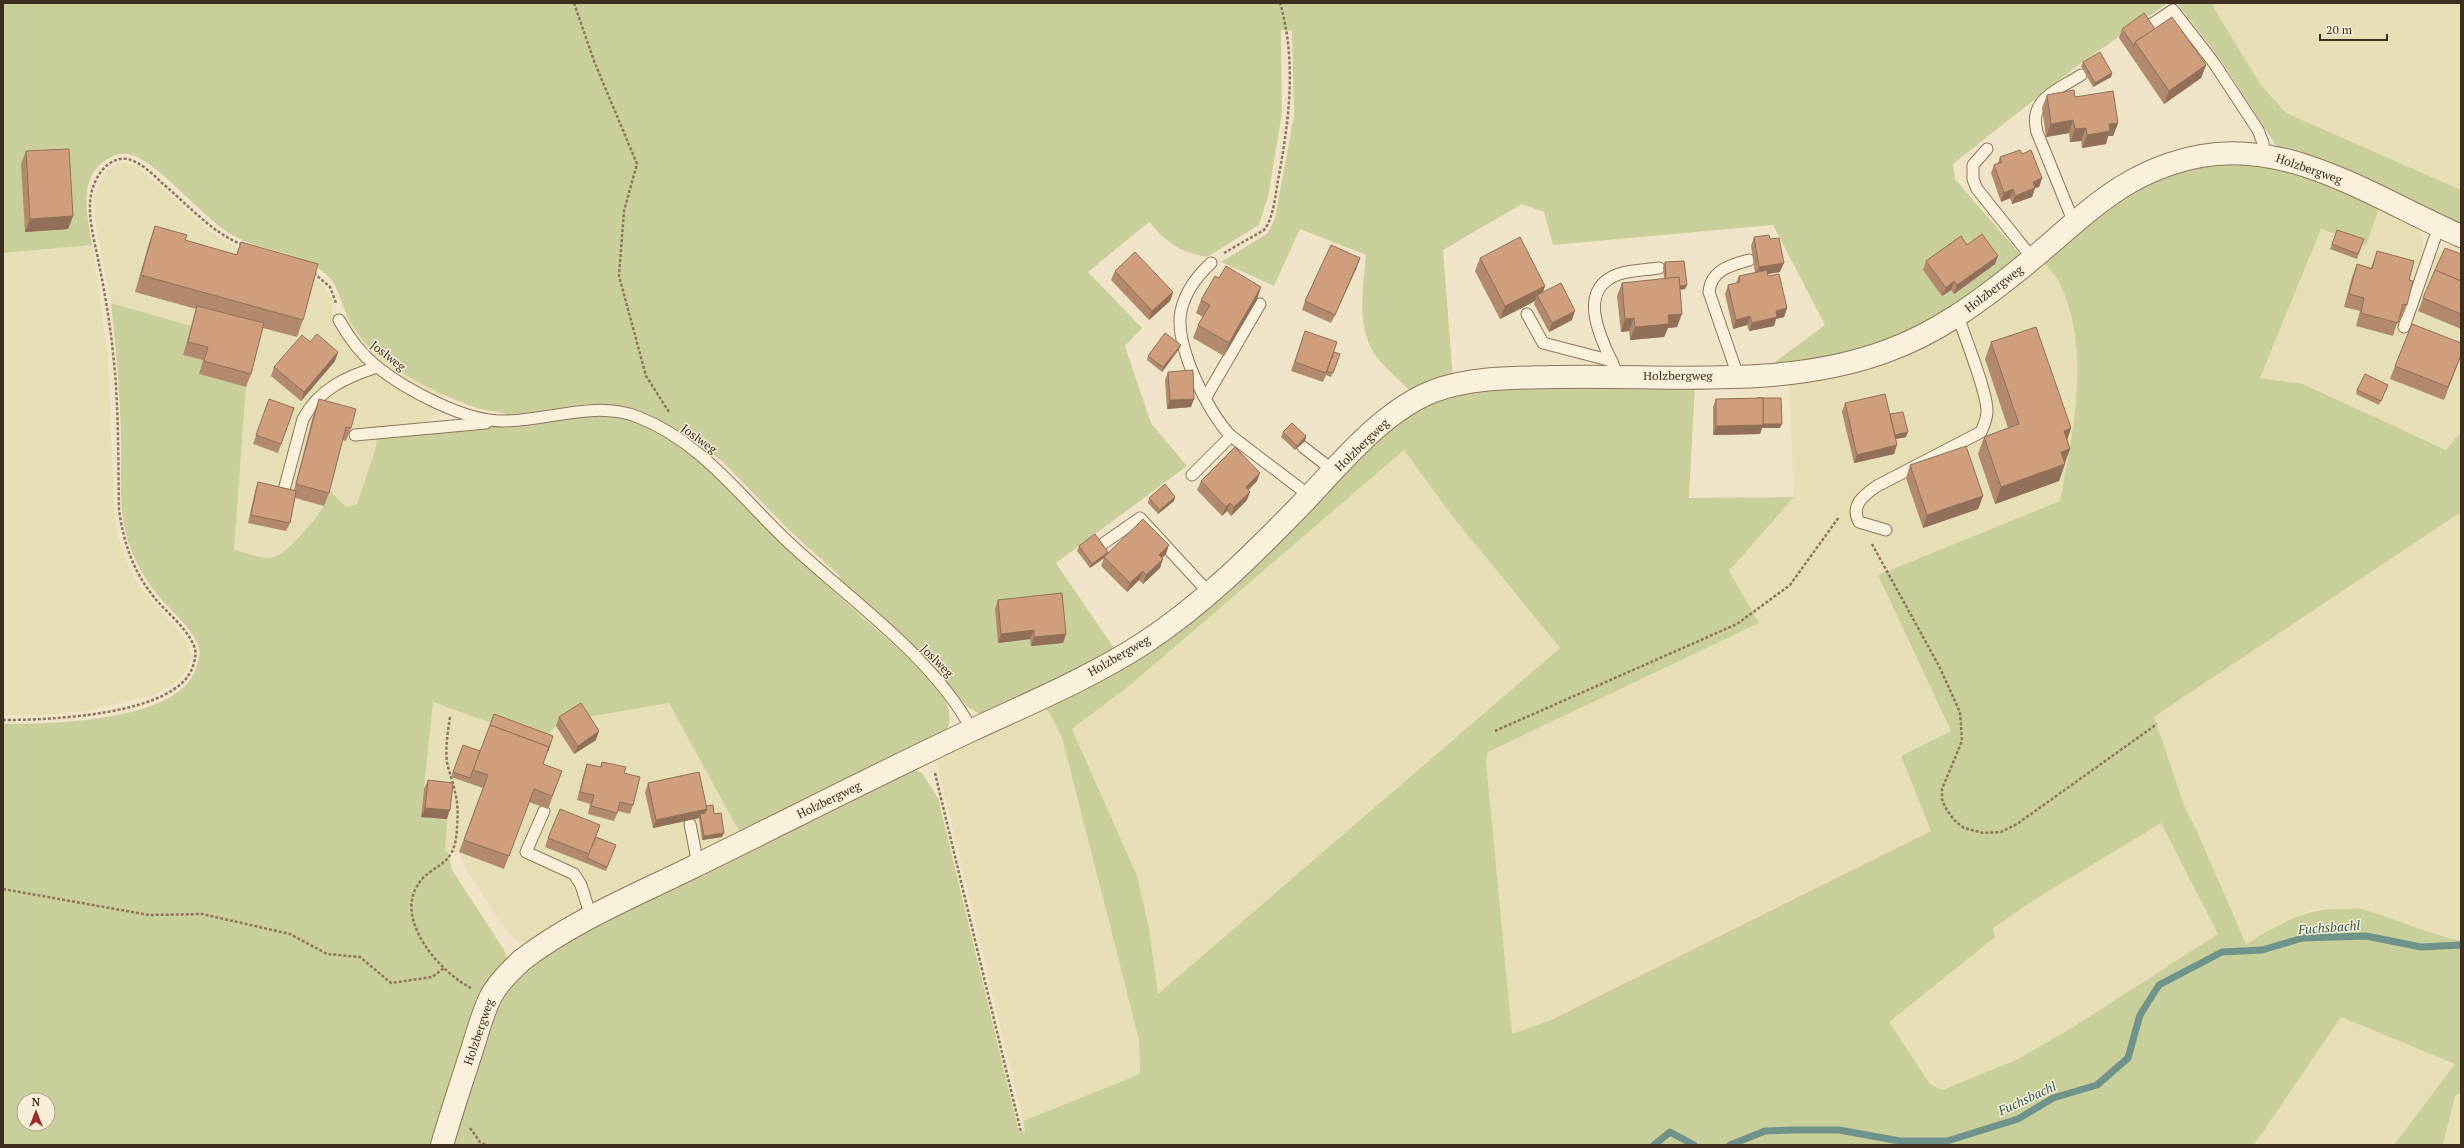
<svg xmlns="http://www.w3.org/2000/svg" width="2464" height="1148" font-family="'PT Serif',serif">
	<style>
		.farmland { fill: #e6deb5 }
		.green { fill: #c9cf9b; fill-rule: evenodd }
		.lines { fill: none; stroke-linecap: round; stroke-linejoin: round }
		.stream { stroke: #6f938a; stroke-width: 7 }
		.lane-casing { stroke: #8d765c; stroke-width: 13 }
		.street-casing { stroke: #8d765c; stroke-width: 24 }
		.path { stroke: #8d765c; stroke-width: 2.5; stroke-dasharray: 3 2; stroke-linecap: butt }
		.lane { stroke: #faf1dc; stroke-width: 11 }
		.street { stroke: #faf1dc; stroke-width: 22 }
		.wall { fill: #b2896c }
		.shaded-wall { fill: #916f58 }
		.building { fill: #cf9f7d; stroke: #916f58 }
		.labels { text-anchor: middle; stroke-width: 3; stroke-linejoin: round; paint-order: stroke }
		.street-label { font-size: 12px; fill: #3d2e20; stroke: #f7eed8 }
		.water-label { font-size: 13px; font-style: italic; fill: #2f5d5a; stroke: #f7eed8 }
	</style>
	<rect width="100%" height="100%" fill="#f0e4c8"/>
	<!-- farmland -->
	<g class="farmland">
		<path d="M2214 3H2461V190L2286 113 2260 84 2214 8Z"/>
		<path d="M125 163 132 164 150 177 208 230 230 244 309 274 321 282 331 299 335 321 347 315 356 331 416 381 445 395 434 417 428 422 419 425 379 426 376 447 357 504 346 507 324 506 304 531 285 550 272 558 251 555 234 548 246 387 199 374 183 355 191 326 111 303 95 221 94 197 106 171 117 164Z"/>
		<path d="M2380 205 2416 225 2423 236V249L2439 253 2451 246 2461 245V432L2446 450 2303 384 2260 378 2321 229 2336 234Z"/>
		<path d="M92 245 108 356 114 511 118 536 127 564 138 585 180 632 189 647 191 655 186 671 172 685 154 695 89 710 46 715H3V253Z"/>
		<path d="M2041 259 2060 284 2070 309 2077 353V412L2060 501 1878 575 1951 731 1901 756 1931 831 1551 1020 1512 1035 1486 760 1488 752 1729 571 1794 497 1789 378Z"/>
		<path d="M1404 450 1453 517 1560 648 1158 995 1149 928 1137 876 1072 729 1129 686Z"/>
		<path d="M2461 512V941L2436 936 2364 910 2335 908 2310 911 2284 922 2246 944 2196 829 2185 808 2154 717Z"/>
		<path d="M432 702 539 741 556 726 578 712 582 718 669 703 741 835 533 943 519 942 508 933 467 871 459 853 445 852 421 817Z"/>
		<path d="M1042 707 1049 712 1062 738 1139 1041 1140 1071 1138 1075 1132 1079 1023 1121 940 776 938 755Z"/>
		<path d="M2161 822 2218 934 2070 1029 2016 1060 1942 1090 1930 1084 1889 1022 1994 937 1993 928 2034 900Z"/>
		<path d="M2341 1017 2455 1064 2394 1145H2254Z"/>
		<path d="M2461 1092V1145H2443L2455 1096Z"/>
	</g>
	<!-- green -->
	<g class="green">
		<path d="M3 3H2164L2165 5 2081 63 1953 164 1955 179 2023 258 1954 310 1865 351 1768 367 1825 325 1773 225 1553 245 1544 212 1522 204 1443 250 1453 379 1413 394C1402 382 1388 371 1378 359 1355 329 1363 290 1366 255L1300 229 1274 286 1221 262 1268 233 1275 218 1294 115 1292 31 1281 30 1282 113 1268 197 1259 225 1207 257C1178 252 1168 243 1149 222L1088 272 1142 328 1125 346 1151 423 1187 466 1056 563 1116 651 984 715C961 708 950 684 933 668 902 638 869 609 836 580L840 576 791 532 723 462 681 430 675 432 604 405 587 404 509 416C499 410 488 412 477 408 444 397 411 380 384 360 368 348 354 331 346 313 340 301 338 285 328 276 302 251 263 252 234 236 204 220 155 157 127 154 118 153 111 157 105 161 77 179 88 219 92 245L3 253Z"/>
		<path d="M2177 3H2214V8L2260 84 2286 113 2461 190V228L2277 147 2220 59Z"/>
		<path d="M2263 160 2380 205 2366 245 2321 229 2260 378 2303 384 2446 450 2461 432V512L2154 717 2185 808 2196 829 2246 944C2278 925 2306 907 2344 909 2351 909 2359 908 2365 910 2398 920 2428 934 2461 941V1092L2455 1096 2443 1145H2394L2455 1064 2341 1017 2254 1145H448L488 1021 509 983 569 938 914 770 922 773 938 798 1019 1132 1025 1131 1023 1121 1138 1075 1140 1071 1139 1041 1105 906 1062 738 1049 712 1042 707 1140 655 1375 440 1428 401 1492 387 1695 383 1689 498 1794 497 1729 571 1759 623 1488 752 1486 760 1512 1034 1551 1020 1931 831 1901 756 1951 731 1878 575 2060 501C2073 432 2091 354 2061 286 2057 277 2048 268 2041 259L2103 206 2174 169ZM1404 450 1453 517 1560 648 1158 994 1149 928 1137 876 1072 729 1129 686ZM2161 823 2218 934 2070 1029 2016 1060 1942 1090 1930 1084 1889 1022 1995 937 1993 928 2034 900Z"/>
		<path d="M111 303 191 326 183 355 203 360 199 374 246 387 234 549C246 553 258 558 270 558 285 557 315 520 323 507 326 502 327 495 328 489L346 507 357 504 376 447 377 437 492 425 503 427C546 421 592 407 635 421 691 441 739 501 781 542 828 588 879 631 928 676 941 691 958 714 945 733L741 835 669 703 582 718 577 712 556 726 540 741 433 702 421 816 447 819 445 852H448L452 870 504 950 508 961 432 1145H3V724C49 724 180 722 196 668 199 659 201 653 198 645 191 627 174 614 162 600 145 581 133 559 126 534 118 505 122 469 121 438 120 393 116 348 111 303ZM24 1100H48V1124H24Z"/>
	</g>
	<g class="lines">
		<!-- stream -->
		<g class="stream">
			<path d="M1654 1145 1670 1132 1694 1145"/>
			<path d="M1730 1145 1765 1131 1793 1130H1839L1900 1141H1947L2018 1119 2053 1098 2097 1085 2128 1058 2140 1015 2159 985 2222 952 2262 950 2303 938 2366 936 2421 947 2461 945"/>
		</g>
		<!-- lane casing -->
		<g class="lane-casing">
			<g id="lane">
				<path d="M2149 26 2173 10 2214 63 2258 130 2263 143V154"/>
				<path d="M1987 149 1973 165V179L1977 189 2033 259"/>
				<path d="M2074 223 2037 132C2028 99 2058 90 2081 75"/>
				<path d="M1211 263C1197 276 1185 292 1181 311 1174 345 1208 413 1231 436"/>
				<path d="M1527 314 1543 343 1612 361"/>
				<path d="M339 320C349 338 360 353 376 366 406 390 466 422 504 421 549 421 593 400 638 417 700 441 739 495 785 539 847 598 932 655 972 730"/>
				<path d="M2404 327 2439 226"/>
				<path d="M1618 376C1606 346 1571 291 1619 274 1632 270 1646 270 1659 268"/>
				<path d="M1738 376 1709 292C1711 270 1731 265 1749 260"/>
				<path d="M1206 397 1260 304"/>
				<path d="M355 435 486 423"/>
				<path d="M1303 447 1334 471"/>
				<path d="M1192 475 1231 436 1310 496"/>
				<path d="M284 490 303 419C319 389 346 377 377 367"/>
				<path d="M1886 530 1859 522C1850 505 1864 495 1877 486L1981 432C1984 425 1987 419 1987 411 1987 391 1965 338 1958 316"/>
				<path d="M1104 543 1140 518 1210 594"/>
				<path d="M544 811 526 852 574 874 581 885 591 917"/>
				<path d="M690 824 698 865"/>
			</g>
		</g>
		<!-- street casing -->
		<g class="street-casing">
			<path id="street" d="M442 1145C451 1114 461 1084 471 1053 477 1035 482 1014 491 996 498 983 511 970 522 960 573 921 634 896 691 868 785 822 878 774 972 730 1030 703 1090 678 1144 643 1202 605 1250 557 1298 508 1336 469 1381 411 1434 391 1471 377 1513 378 1553 377 1663 374 1782 390 1887 351 1937 333 1979 302 2020 269 2081 220 2120 171 2201 156 2292 139 2380 201 2461 236"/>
		</g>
		<!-- path -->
		<g class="path">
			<path d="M574 3 594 61 637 164 624 211 619 276 646 376 669 412"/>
			<path d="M1224 253 1264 230C1274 217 1275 196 1278 180 1289 122 1297 61 1280 3"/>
			<path d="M314 273 330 287 336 303"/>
			<path d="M1872 544 1939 666 1960 712 1962 741 1942 789V799L1945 807 1954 820 1964 828 1983 833 2001 832 2017 824 2157 724"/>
			<path d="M450 717C448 732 445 747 447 762 449 772 453 782 455 792 458 803 458 816 457 828 455 872 430 861 416 888 397 923 441 973 471 988"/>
			<path d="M3 720C46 720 178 716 193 666 195 659 197 653 194 646 187 629 171 616 159 603 135 576 124 546 119 510 118 458 119 405 113 353 110 323 105 294 99 264 95 242 87 217 91 195 94 178 107 156 128 159 140 162 153 174 162 183 187 204 212 233 243 245"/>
			<path d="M1495 731 1737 624 1790 585 1839 517"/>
			<path d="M935 773 1021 1132"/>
			<path d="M3 889 149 915 202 914 290 934 327 954 360 957 391 983 432 977 444 968"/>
			<path d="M470 1128 480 1142 486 1145"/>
		</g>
		<!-- lane -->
		<use href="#lane" class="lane"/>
		<!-- street -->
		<use href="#street" class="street"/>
	</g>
	<!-- wall -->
	<g class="wall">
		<path d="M2122 29H2155L2206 65 2201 78 2164 104 2119 38Z"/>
		<path d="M2083 62 2112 73 2111 77 2093 87 2081 66Z"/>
		<path d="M2047 95 2075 97 2118 123 2113 136H2108L2106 144 2082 148 2081 141 2070 142 2069 133 2046 137 2042 108Z"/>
		<path d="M26 151 73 216 68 229 25 232 21 164Z"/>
		<path d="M2022 154 2042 178 2039 187 2035 188 2032 197 2012 204 2010 198 2001 202 1991 173 1994 165 1998 163 2000 157Z"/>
		<path d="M155 226 185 240 236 255 241 242 303 320 297 337 263 328 251 374 246 387 199 374 203 360 183 355 193 319 196 309 135 292 149 243Z"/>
		<path d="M1754 237 1770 239 1780 272 1768 274V276L1787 308 1784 317 1776 319 1774 326 1749 331 1747 325 1733 329 1725 294 1728 285 1736 283 1739 276 1755 273 1751 246Z"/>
		<path d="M2364 239 2357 259 2330 249 2332 244Z"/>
		<path d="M1967 245 1995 264 1954 294 1951 290 1942 296 1923 270 1926 261Z"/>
		<path d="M2377 251 2409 280 2407 305 2402 318 2399 317 2393 336 2356 326 2360 311 2344 307 2352 277 2357 264 2371 268Z"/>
		<path d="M2461 254V329L2418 311 2423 298Z"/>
		<path d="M1480 258 1545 286 1543 292 1572 320 1549 332 1534 304 1535 301 1500 319 1475 271Z"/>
		<path d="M1665 262 1687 285 1685 289 1680 290 1677 327 1668 328 1664 337 1630 340 1629 331 1621 332 1617 296 1622 283 1664 279 1663 267Z"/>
		<path d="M1357 267 1331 323 1302 310 1305 301Z"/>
		<path d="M1115 271 1173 292 1170 301 1149 320 1111 280Z"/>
		<path d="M1219 278 1257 300 1224 356 1193 338 1198 325 1203 317 1196 313 1201 300Z"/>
		<path d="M1305 331 1334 352 1340 354 1331 377 1326 375 1323 382 1291 371Z"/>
		<path d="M310 342 338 352 335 361 301 401 271 376 274 367Z"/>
		<path d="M1991 342 2071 428 2067 441 2070 449 2065 463 2059 481 1995 504 1978 454 1984 437 2008 428 1985 359Z"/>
		<path d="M1181 345 1179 349 1162 372 1147 360 1148 356Z"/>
		<path d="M2461 356 2444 400 2390 379 2395 366Z"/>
		<path d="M1168 372 1191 407 1167 409 1165 380Z"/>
		<path d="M2386 389 2379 405 2356 394 2357 390Z"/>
		<path d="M269 399 294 408 278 453 253 444Z"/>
		<path d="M319 399 351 428 346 441 342 440 329 493 324 506 295 498 290 523 286 531 248 523 255 491 258 482 294 490 314 412Z"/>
		<path d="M1716 399 1780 428H1762L1760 434 1713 435V407Z"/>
		<path d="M1845 403 1890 414 1906 437 1896 439 1894 454 1854 463 1842 412Z"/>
		<path d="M1283 432 1306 436 1305 441 1295 450 1281 437Z"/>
		<path d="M1910 465 1983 496 1978 509 1923 528 1906 478Z"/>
		<path d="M1201 481H1257L1248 490 1247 500 1231 516 1227 511 1222 516 1197 490Z"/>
		<path d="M1175 497 1174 501 1158 514 1148 503 1149 498Z"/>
		<path d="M1079 546 1108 552 1107 554H1166L1162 558 1160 568 1143 584 1139 580 1127 592 1101 566 1104 558 1090 568 1077 551Z"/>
		<path d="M998 600 1066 634 1063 643 1031 646 1030 639 998 643 995 609Z"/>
		<path d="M559 717 596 740 574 754 556 726Z"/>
		<path d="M463 745 474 768 543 764 562 771 548 809 529 802 504 869 459 852 483 788 451 777Z"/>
		<path d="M602 762 624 773 633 805 630 814 618 811 614 821 588 814 590 804 577 800 584 773 587 764 600 767Z"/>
		<path d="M428 780 447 819 421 817 424 789Z"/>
		<path d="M648 783 706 806 714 814 722 837 702 840 699 818 653 828 645 792Z"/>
		<path d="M596 837 616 845 606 871 545 847 548 838Z"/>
	</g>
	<!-- shaded-wall -->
	<g class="shaded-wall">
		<path d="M2206 65 2201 78 2164 104 2169 91Z"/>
		<path d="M2112 73 2111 77 2093 87 2095 83Z"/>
		<path d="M2073 120 2069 133 2046 137 2051 124Z"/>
		<path d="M2118 123 2113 136H2108L2106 144 2082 148 2087 135 2109 124Z"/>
		<path d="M2086 128 2081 141 2070 142 2075 129Z"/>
		<path d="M2042 178 2039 187 2035 188 2032 197 2012 204 2015 196 2033 182Z"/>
		<path d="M2013 189 2010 198 2001 202 2004 193Z"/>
		<path d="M73 216 68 229 25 232 30 219Z"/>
		<path d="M1998 256 1995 264 1954 294 1957 285Z"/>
		<path d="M1360 258 1357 267 1331 323 1335 315Z"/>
		<path d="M1784 263 1780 272 1755 276 1759 267Z"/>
		<path d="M1954 281 1951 290 1942 296 1946 288Z"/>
		<path d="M1687 285 1685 289 1665 291 1667 287Z"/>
		<path d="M1545 286 1540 299 1537 295 1535 301 1500 319 1505 306Z"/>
		<path d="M1261 287 1257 300 1224 356 1229 343Z"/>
		<path d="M1173 292 1170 301 1149 320 1152 311Z"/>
		<path d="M1787 308 1784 317 1776 319 1774 326 1749 331 1752 323 1776 311Z"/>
		<path d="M1575 311 1572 320 1549 332 1552 323Z"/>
		<path d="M1682 314 1677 327 1668 328 1664 337 1630 340 1635 327 1668 315Z"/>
		<path d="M1750 316 1747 325 1733 329 1736 320Z"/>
		<path d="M1634 318 1629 331 1621 332 1625 319Z"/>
		<path d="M1181 345 1179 349 1162 372 1163 367Z"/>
		<path d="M338 352 335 361 301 401 304 392Z"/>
		<path d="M1194 399 1191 407 1167 409 1170 400Z"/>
		<path d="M1761 424H1782L1780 428H1762L1760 434 1713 435 1716 426Z"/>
		<path d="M2071 428 2065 445 2064 431Z"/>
		<path d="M1908 432 1906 437 1891 440 1892 436Z"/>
		<path d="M1306 436 1305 441 1295 450 1297 446Z"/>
		<path d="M1897 445 1894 454 1854 463 1857 455Z"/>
		<path d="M2070 449 2064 465 2065 464 2059 481 1995 504 2001 487 2061 452Z"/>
		<path d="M1260 473 1257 481 1242 496 1246 487Z"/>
		<path d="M1250 492 1247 500 1231 516 1234 507Z"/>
		<path d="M1983 496 1978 509 1923 528 1927 515Z"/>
		<path d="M1175 497 1174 501 1158 514 1160 510Z"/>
		<path d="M1230 503 1227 511 1222 516 1226 507Z"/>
		<path d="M1169 545 1166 554 1156 564 1159 555Z"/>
		<path d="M1108 552 1106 556 1104 557V558L1090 568 1092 564Z"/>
		<path d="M1163 559 1160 568 1143 584 1146 575Z"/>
		<path d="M1143 571 1139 580 1127 592 1130 583Z"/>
		<path d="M1034 630 1030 639 998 643 1001 634Z"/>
		<path d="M1066 634 1063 643 1031 646 1034 637Z"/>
		<path d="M599 731 596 740 574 754 578 746Z"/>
		<path d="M425 808 450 810 447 819 421 817Z"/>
		<path d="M707 809 704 817 700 814 699 818 653 828 656 820Z"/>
		<path d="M724 833 722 837 702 840 704 836Z"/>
	</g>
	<!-- building -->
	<g class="building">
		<path d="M2144 13 2155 29 2135 42 2134 46 2122 29Z"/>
		<path d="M2172 17 2206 65 2169 91 2135 42Z"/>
		<path d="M2100 52 2112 73 2095 83 2083 62Z"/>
		<path d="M2074 90 2075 97 2113 91 2118 123 2109 124 2110 131 2087 135 2086 128 2075 129 2073 120 2051 124 2047 95Z"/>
		<path d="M69 149 73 216 30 219 26 151Z"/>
		<path d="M2020 150 2022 154 2031 150 2042 178 2033 182 2035 188 2015 196 2013 189 2004 193 1994 165 2002 162 2000 157Z"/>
		<path d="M155 226 187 235 185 240 237 255 241 242 318 264 303 320 141 275Z"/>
		<path d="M2337 230 2364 239 2358 254 2332 244Z"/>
		<path d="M1982 234 1998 256 1957 285 1954 281 1946 288 1926 261 1961 236 1967 245Z"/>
		<path d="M1769 235 1770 239 1779 238 1784 263 1759 267 1754 237Z"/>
		<path d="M1520 237 1545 286 1505 306 1480 258Z"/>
		<path d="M1331 245 1360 258 1335 315 1305 301Z"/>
		<path d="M2445 248 2461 254V281L2435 270Z"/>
		<path d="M2377 251 2414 261 2409 280 2413 281 2407 305 2403 304 2398 323 2361 313 2364 298 2349 294 2357 264 2372 269Z"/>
		<path d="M1135 252 1173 292 1152 311 1115 271Z"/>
		<path d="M1684 261 1687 285 1679 286V277L1666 279 1665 262Z"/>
		<path d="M1226 266 1261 287 1229 343 1198 325 1210 305 1201 300 1215 276 1219 278Z"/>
		<path d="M1767 270 1768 276 1779 274 1787 308 1776 311 1777 317 1752 323 1750 316 1736 320 1728 285 1740 282 1739 276Z"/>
		<path d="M2435 270 2461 281V314L2423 298Z"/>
		<path d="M1679 277 1682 314 1668 315 1669 324 1635 327 1634 318 1625 319 1622 283Z"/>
		<path d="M1561 283 1575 311 1552 323 1537 295Z"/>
		<path d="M197 306 264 323 251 374 204 361 208 347 188 342Z"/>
		<path d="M2412 324 2461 343V355L2448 387 2395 366Z"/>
		<path d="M2036 327 2071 428 2064 431 2070 449 2061 452 2065 464 2001 487 1984 437 2019 424 1991 342Z"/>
		<path d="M1305 331 1337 342 1326 373 1295 362Z"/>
		<path d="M1165 333 1181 345 1163 367 1148 356Z"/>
		<path d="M317 334 338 352 304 392 274 367 302 335 310 342Z"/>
		<path d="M1334 352 1340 354 1333 373 1327 371Z"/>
		<path d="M1193 370 1194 399 1170 400 1168 372Z"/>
		<path d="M2365 374 2388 385 2381 401 2357 390Z"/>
		<path d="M1885 394 1897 445 1857 455 1845 403Z"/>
		<path d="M1757 398H1781L1782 424H1763V398Z"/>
		<path d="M1763 398V425L1716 426V399Z"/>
		<path d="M269 399 294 408 281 444 256 435Z"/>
		<path d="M319 399 356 409 351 428 346 427 329 493 296 484Z"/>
		<path d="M1903 412 1908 432 1895 435 1890 414Z"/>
		<path d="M1292 423 1306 436 1297 446 1283 432Z"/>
		<path d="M1966 446 1983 496 1927 515 1910 465Z"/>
		<path d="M1235 447 1260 473 1246 487 1250 492 1234 507 1230 503 1226 507 1201 481Z"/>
		<path d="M258 482 296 491 290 523 251 515Z"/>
		<path d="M1165 484 1175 497 1160 510 1149 498Z"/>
		<path d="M1143 519 1169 545 1159 555 1163 559 1146 575 1143 571 1130 583 1104 557Z"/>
		<path d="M1095 534 1108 552 1092 564 1079 546Z"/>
		<path d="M1062 593 1066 634 1034 637V630L1001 634 998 600Z"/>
		<path d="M581 703 599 731 578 746 559 717Z"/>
		<path d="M494 714 553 736 548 751 549 747 490 725Z"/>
		<path d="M490 725 549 747 543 764 562 771 552 796 534 789 509 856 464 840 488 775 473 770Z"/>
		<path d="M463 745 480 751 470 778 453 772Z"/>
		<path d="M602 762 626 767 624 773 640 777 633 805 620 802 617 813 591 806 594 795 580 792 587 764 601 767Z"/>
		<path d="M699 772 707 809 656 820 648 783Z"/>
		<path d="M428 780 453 783 450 810 425 808Z"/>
		<path d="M713 805 714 814 721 813 724 833 704 836 700 814 705 813 707 809 706 806Z"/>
		<path d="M560 809 600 825 589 854 548 838Z"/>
		<path d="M596 837 616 845 607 867 587 858Z"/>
	</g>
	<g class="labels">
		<!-- street labels -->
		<g class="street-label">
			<text transform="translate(2309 169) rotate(19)" y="4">Holzbergweg</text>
			<text transform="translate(1994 289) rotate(-37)" y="4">Holzbergweg</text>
			<text transform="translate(388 356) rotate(38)" y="4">Joslweg</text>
			<text x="1678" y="380">Holzbergweg</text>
			<text transform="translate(699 439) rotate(36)" y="4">Joslweg</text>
			<text transform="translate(1362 445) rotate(-44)" y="4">Holzbergweg</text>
			<text transform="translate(1119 656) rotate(-30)" y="4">Holzbergweg</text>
			<text transform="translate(937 661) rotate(45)" y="4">Joslweg</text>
			<text transform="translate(829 800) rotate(-26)" y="4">Holzbergweg</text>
			<text transform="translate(479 1032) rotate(-71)" y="4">Holzbergweg</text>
		</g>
		<!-- water labels -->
		<g class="water-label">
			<text transform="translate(2329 927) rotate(-4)" y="5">Fuchsbachl</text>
			<text transform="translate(2027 1098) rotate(-25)" y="5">Fuchsbachl</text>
		</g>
	</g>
	<!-- border -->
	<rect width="2464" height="1148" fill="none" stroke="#3d2e20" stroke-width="8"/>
	<!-- north arrow -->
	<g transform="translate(36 1112)"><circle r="19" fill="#f7eed8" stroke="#ada18e"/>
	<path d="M0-3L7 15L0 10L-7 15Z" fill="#9e2a2b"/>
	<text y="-6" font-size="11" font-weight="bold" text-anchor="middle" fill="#3d2e20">N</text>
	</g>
	<!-- scale -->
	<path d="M2320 34v6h67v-6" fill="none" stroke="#3d2e20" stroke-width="2"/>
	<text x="2326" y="34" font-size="12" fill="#3d2e20" stroke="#f7eed8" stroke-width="3" paint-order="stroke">20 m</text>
</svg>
